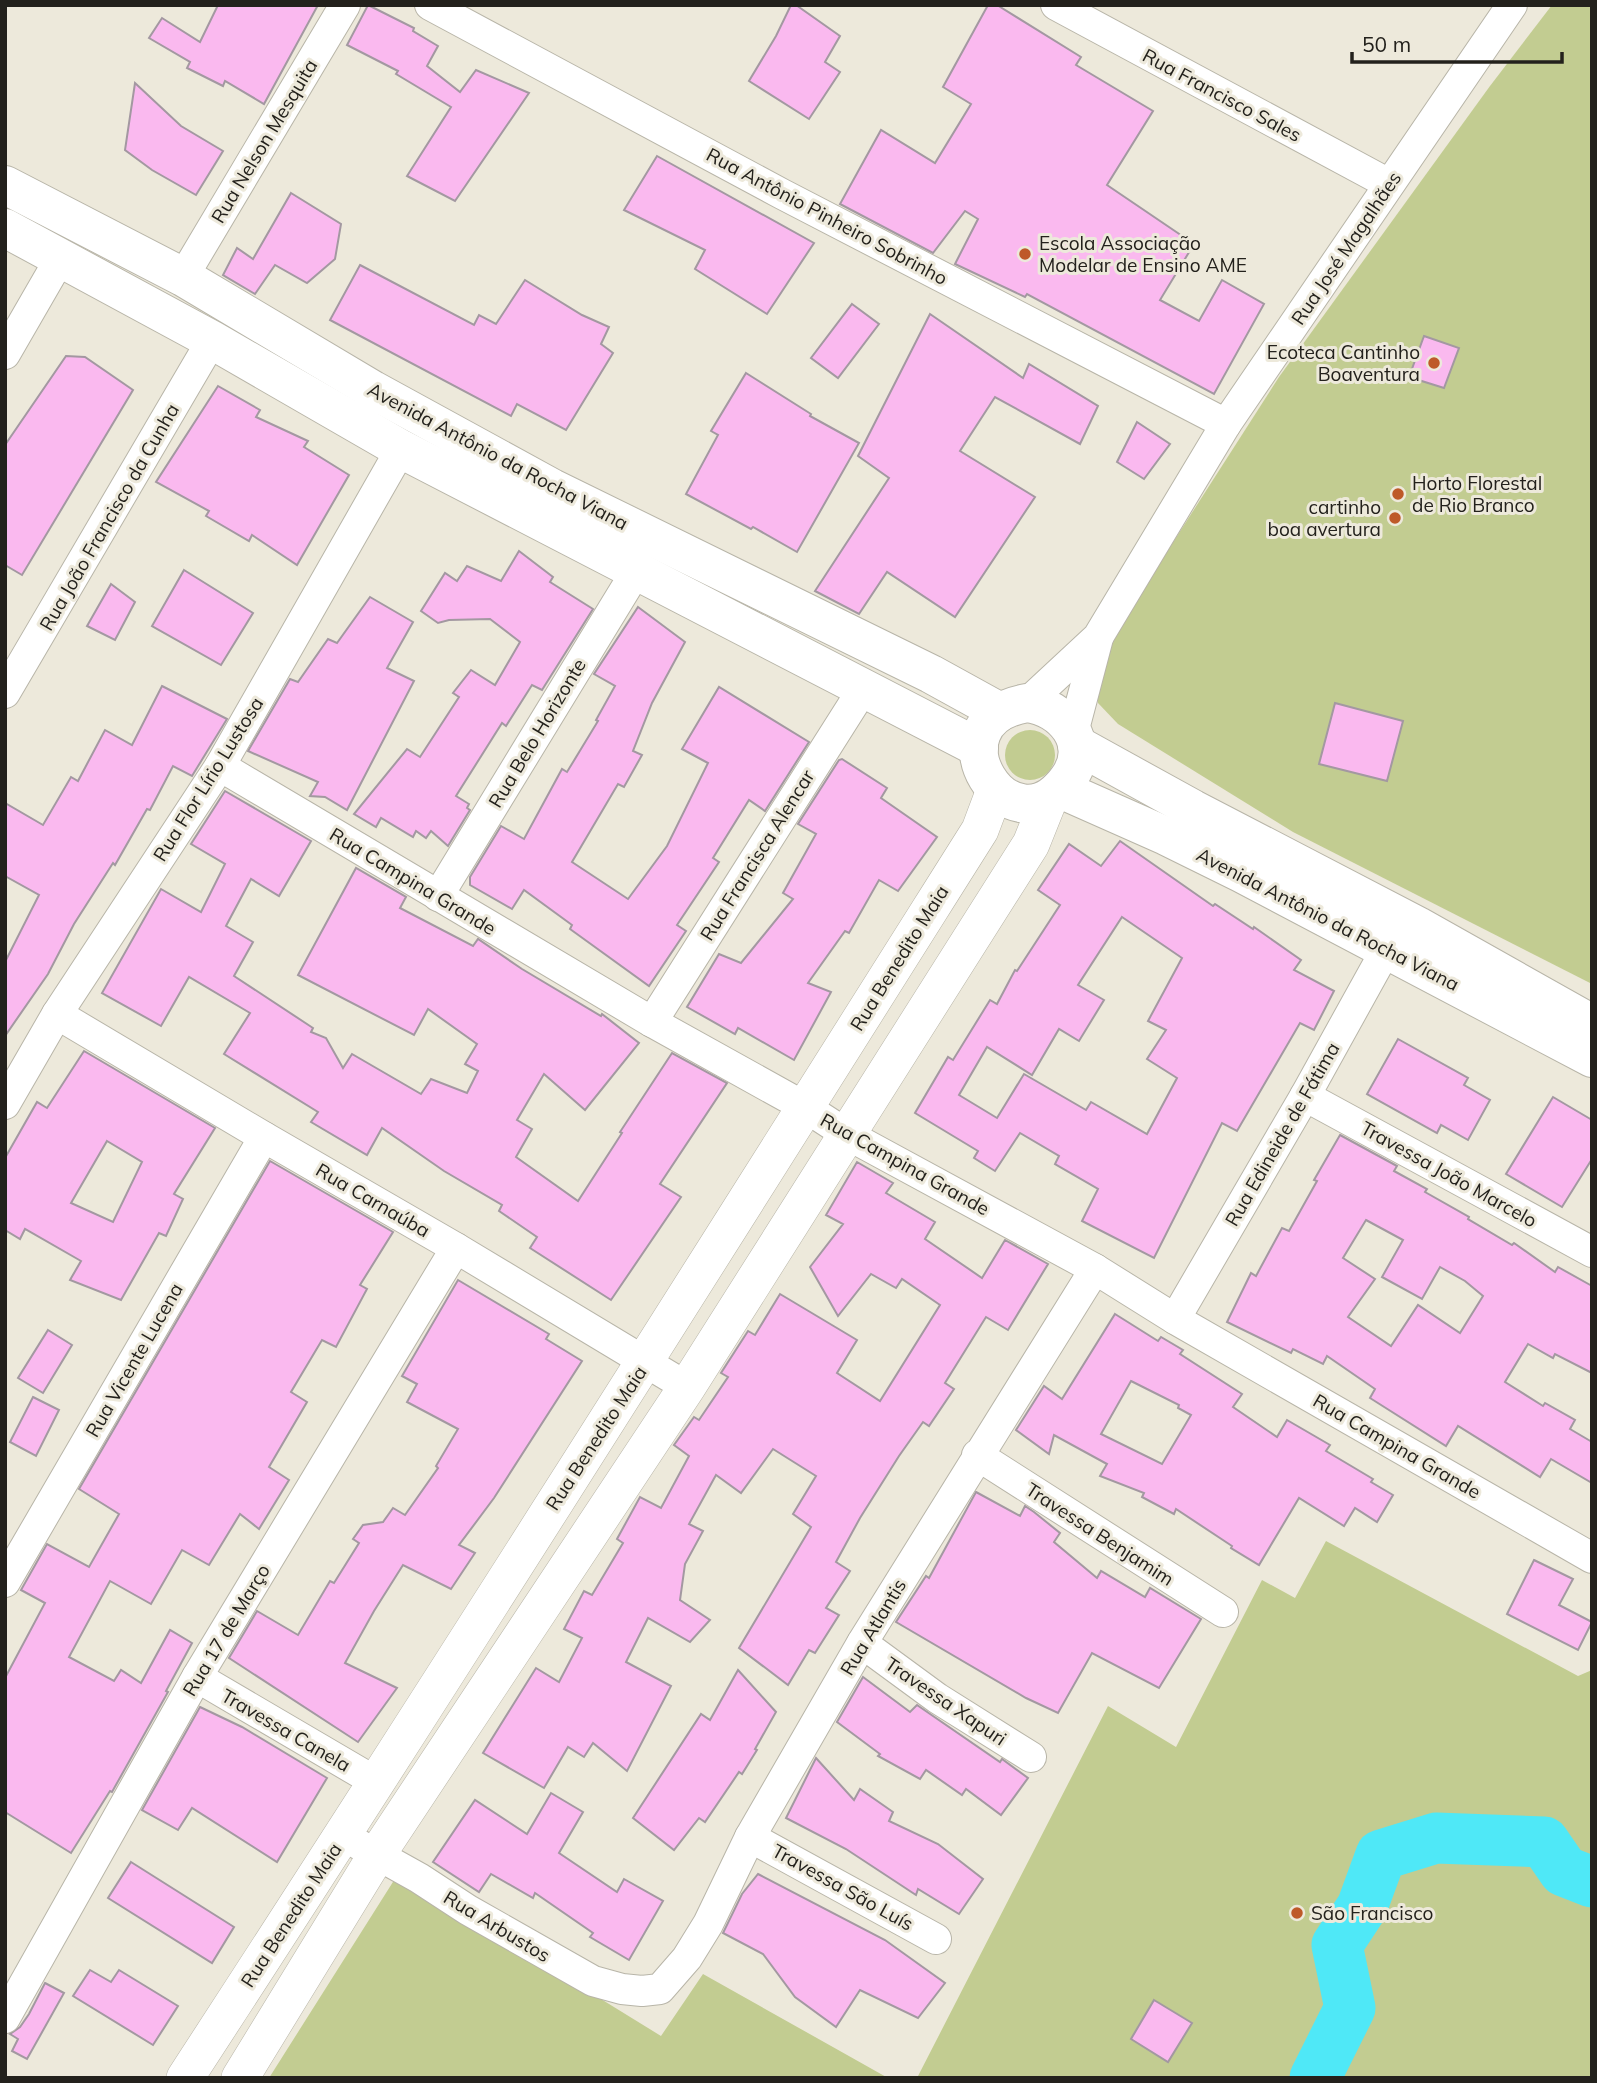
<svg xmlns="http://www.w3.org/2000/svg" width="1597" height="2083" font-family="Mulish,sans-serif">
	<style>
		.green { fill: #c2cc91 }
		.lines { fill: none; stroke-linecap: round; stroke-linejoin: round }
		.river { stroke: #4fe8f7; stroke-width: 51 }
		.building { fill: #fab9ef; stroke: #a398a1; stroke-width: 2; fill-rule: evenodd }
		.minor-casing { stroke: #b8b5a8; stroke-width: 32 }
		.tertiary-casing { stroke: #b8b5a8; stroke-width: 38 }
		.secondary-casing { stroke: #b8b5a8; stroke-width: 40 }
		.minor { stroke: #fff; stroke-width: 30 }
		.tertiary { stroke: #fff; stroke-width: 37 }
		.secondary { stroke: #fff; stroke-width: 38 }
		.poi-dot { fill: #be5929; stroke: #ede9db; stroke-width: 2.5 }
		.labels { text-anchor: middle; stroke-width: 6; stroke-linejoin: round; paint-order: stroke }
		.street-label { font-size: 19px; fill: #23211c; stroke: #ede9db }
		.poi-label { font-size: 19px; fill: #23211c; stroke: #ede9db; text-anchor: start }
	</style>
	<rect width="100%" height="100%" fill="#ede9db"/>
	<!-- green -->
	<g class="green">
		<path d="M1552 5H1592V984L1293 832 1118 724 1098 703 1093 677 1118 628 1279 377 1490 86Z"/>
		<circle cx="1030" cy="755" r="25"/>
		<path d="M1326 1541 1578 1676 1592 1670V2078H917L1108 1706 1176 1747 1262 1580 1295 1598Z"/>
		<path d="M398 1874 661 2036 703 1974 888 2078H269Z"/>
	</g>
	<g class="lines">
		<!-- river -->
		<path class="river" d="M1315 2078 1350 2008 1337 1945 1362 1907 1381 1855 1436 1838 1544 1842 1564 1871 1592 1882"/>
	</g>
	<!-- building -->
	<g class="building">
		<path d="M218 5H318L264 104 225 81 223 86 187 68 190 62 149 38 162 18 200 42Z"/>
		<path d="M368 5 414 28 413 31 438 46 427 66 460 92 476 70 529 93 455 201 407 176 451 107 396 74 398 71 347 45Z"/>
		<path d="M791 5H796L840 36 825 62 840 72 809 119 749 81 776 36Z"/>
		<path d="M988 5H997L1081 57 1076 65 1153 111 1107 185 1194 244 1160 300 1199 321 1222 280 1264 304 1214 394 1027 294 1025 297 955 264 978 219 965 211 933 253 840 204 881 130 935 163 971 104 943 87Z"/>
		<path d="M135 83 181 126 223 151 196 195 152 170 125 150Z"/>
		<path d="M657 156 814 243 767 314 695 269 705 250 624 210Z"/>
		<path d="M291 193 341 224 335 259 307 283 275 265 255 294 223 275 237 248 253 259Z"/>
		<path d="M360 265 474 325 479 315 496 324 525 280 582 315 609 327 601 344 613 353 566 430 517 404 511 416 330 320Z"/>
		<path d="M852 304 879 324 838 378 811 358Z"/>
		<path d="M930 314 1023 378 1029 364 1098 406 1080 444 995 397 960 451 1035 497 955 617 887 572 859 614 815 591 889 478 858 456Z"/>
		<path d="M1424 336 1459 348 1444 388 1409 377Z"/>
		<path d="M66 356 85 357 133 390 22 575 5 565V445Z"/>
		<path d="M746 373 811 414 810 416 859 443 797 552 753 527 751 529 686 494 718 435 711 431Z"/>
		<path d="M218 386 260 410 256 417 308 441 304 447 349 475 297 565 252 535 249 541 206 516 209 511 156 482Z"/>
		<path d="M1137 422 1170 444 1144 479 1117 462Z"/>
		<path d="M519 551 553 577 550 582 593 609 542 690 532 685 506 726 502 723 456 796 469 804 467 808 470 810 448 846 431 831 426 838 416 831 413 837 381 818 376 827 354 814 407 749 420 757 459 697 453 693 471 670 495 685 520 642 490 619 449 620 438 623 421 611 445 573 457 581 467 566 501 581Z"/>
		<path d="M184 570 253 613 221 665 152 626Z"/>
		<path d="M111 584 135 602 115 640 87 626Z"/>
		<path d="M370 597 413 622 387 668 414 681 347 810 325 797 310 796 318 782 248 751 290 679 298 682 328 639 337 643Z"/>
		<path d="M638 607 685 642 652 703 633 751 642 755 624 787 618 784 572 862 628 899 667 846 708 763 682 749 719 687 809 742 765 811 749 800 713 858 719 862 677 925 686 931 649 986 570 929 572 925 524 890 512 909 470 885V877L501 826 524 839 562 769 567 772 598 721 596 720 615 686 594 674Z"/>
		<path d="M162 686 227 719 192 776 173 766 150 810 147 809 115 865 113 863 74 924 48 974 5 1036V962L39 895 5 876V803L43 825 71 777 78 781 105 730 132 745Z"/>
		<path d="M1335 703 1403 721 1387 781 1319 764Z"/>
		<path d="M842 759 887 788 881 798 937 837 898 891 879 880 849 933 845 931 808 983 831 992 794 1060 738 1028 735 1034 687 1007 719 954 741 963 793 899 783 893 816 834 798 824 839 760Z"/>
		<path d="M225 791 311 841 279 896 251 879 226 926 253 942 234 976 313 1028 311 1032 326 1038 343 1068 352 1054 421 1094 431 1079 467 1093 478 1071 465 1064 477 1044 428 1009 414 1035 298 975 356 868 406 897 400 908 473 946 478 939 522 969 601 1016 602 1014 639 1043 585 1110 544 1074 517 1120 532 1129 516 1157 578 1201 622 1133 620 1132 672 1053 727 1083 660 1184 681 1197 611 1300 530 1248 537 1237 499 1211 502 1205 444 1171 382 1128 367 1155 311 1122 318 1112 224 1054 250 1013 189 977 161 1026 102 993 161 889 201 912 225 864 191 844Z"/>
		<path d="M1120 841 1213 906 1215 904 1253 929 1254 927 1301 960 1294 970 1334 991 1314 1030 1300 1023 1237 1131 1222 1123 1154 1258 1082 1221 1098 1189 1055 1164 1059 1156 1020 1133 995 1171 974 1158 978 1151 915 1113 948 1057 953 1060 990 1000 997 1004 1015 970 1017 971 1060 905 1038 890 1069 844 1101 866ZM1122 917 1182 958 1148 1021 1166 1030 1147 1059 1177 1078 1147 1134 1091 1102 1086 1110 1024 1074 997 1118 959 1095 987 1047 1032 1075 1059 1029 1079 1041 1104 1000 1078 985Z"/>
		<path d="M1398 1039 1468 1078 1464 1085 1490 1100 1468 1140 1441 1125 1437 1133 1367 1094Z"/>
		<path d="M84 1051 215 1128 174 1194 183 1199 166 1236 159 1233 121 1300 70 1280 81 1261 25 1229 20 1239 5 1230V1158L37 1102 47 1108ZM107 1141 142 1162 113 1222 71 1203Z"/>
		<path d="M1553 1097 1592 1120V1159L1562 1207 1506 1174Z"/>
		<path d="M1340 1135 1397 1166 1394 1171 1427 1189 1425 1192 1469 1217 1468 1219 1512 1245 1514 1243 1555 1272 1558 1267 1592 1286V1373L1555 1354 1553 1358 1528 1344 1505 1382 1543 1406 1545 1403 1575 1420 1570 1429 1592 1442V1483L1551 1459 1540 1477 1458 1426 1446 1446 1370 1398 1375 1389 1327 1356 1323 1364 1293 1349 1291 1353 1227 1322 1251 1273 1256 1276 1282 1228 1289 1231 1317 1181 1314 1180ZM1366 1220 1403 1240 1382 1277 1422 1299 1440 1267 1465 1281 1483 1296 1460 1333 1418 1305 1391 1346 1348 1317 1375 1279 1343 1258Z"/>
		<path d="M270 1161 393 1232 360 1285 367 1289 336 1347 322 1340 291 1392 307 1402 269 1467 289 1480 259 1529 240 1514 209 1565 182 1550 151 1604 110 1581 69 1657 114 1681 121 1670 141 1683 170 1630 192 1643 166 1691 168 1692 112 1792 110 1791 71 1853 5 1812V1678L45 1603 21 1590 47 1544 89 1567 119 1514 79 1489Z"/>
		<path d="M857 1162 893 1183 886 1193 935 1222 925 1239 982 1278 1005 1240 1048 1264 1008 1330 986 1317 945 1383 954 1389 929 1426 923 1422 899 1456 860 1518 836 1562 850 1571 826 1608 839 1615 815 1653 809 1650 788 1685 739 1648 811 1527 793 1514 816 1476 773 1449 741 1493 716 1475 689 1524 703 1531 685 1564 680 1600 710 1620 690 1642 648 1618 626 1662 671 1686 627 1771 593 1743 584 1757 568 1747 544 1788 483 1753 536 1668 559 1682 582 1638 564 1629 584 1591 592 1595 623 1543 617 1539 640 1497 661 1508 689 1456 674 1445 694 1417 699 1420 728 1377 721 1373 748 1331 755 1335 780 1294 857 1340 837 1373 880 1401 940 1305 902 1279 896 1288 871 1274 838 1316 810 1267 843 1224 826 1215Z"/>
		<path d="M458 1280 549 1334 546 1339 582 1361 494 1498 459 1545 475 1553 451 1589 403 1565 374 1611 345 1663 397 1688 358 1742 229 1658 257 1611 298 1635 330 1581 334 1583 359 1543 353 1539 363 1525 383 1522 393 1508 405 1515 438 1468 436 1466 458 1429 407 1402 417 1384 402 1376Z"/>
		<path d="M1115 1314 1158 1341 1161 1337 1183 1350 1180 1354 1242 1394 1233 1407 1277 1437 1287 1420 1330 1445 1326 1451 1373 1479 1371 1482 1393 1495 1377 1522 1355 1508 1344 1526 1299 1498 1259 1565 1231 1548 1232 1546 1176 1509 1174 1514 1142 1497 1144 1493 1100 1476 1107 1464 1054 1435 1049 1454 1016 1430 1044 1386 1062 1399ZM1131 1381 1179 1405 1178 1408 1191 1415 1162 1464 1101 1434Z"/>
		<path d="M48 1330 72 1345 43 1393 18 1378Z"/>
		<path d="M33 1397 59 1410 36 1456 10 1442Z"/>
		<path d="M976 1492 1020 1516 1025 1506 1034 1512 1060 1533 1054 1542 1097 1578 1101 1571 1145 1597 1150 1588 1201 1619 1159 1688 1092 1653 1058 1713 1026 1698 896 1622 926 1576 929 1578Z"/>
		<path d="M1534 1560 1573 1579 1559 1605 1592 1622 1578 1650 1507 1614Z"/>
		<path d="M738 1670 776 1712 755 1749 757 1750 742 1774 739 1772 705 1822 699 1818 674 1850 633 1818 701 1714 710 1720Z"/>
		<path d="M863 1677 910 1712 917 1705 1000 1762 1002 1759 1028 1778 1001 1815 966 1789 962 1795 926 1770 920 1779 878 1756 880 1754 837 1722Z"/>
		<path d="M200 1707 242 1727 327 1778 277 1862 192 1808 178 1830 142 1810Z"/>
		<path d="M816 1758 854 1800 860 1789 893 1812 889 1821 938 1844 983 1879 959 1914 918 1889 916 1895 846 1849 786 1818Z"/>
		<path d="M551 1793 583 1812 559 1853 617 1892 624 1879 663 1901 629 1960 590 1937 593 1933 535 1893 533 1898 491 1874 479 1892 433 1862 475 1800 527 1834Z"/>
		<path d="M131 1862 234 1927 212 1963 108 1898Z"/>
		<path d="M758 1874 885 1940 945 1983 918 2018 860 1990 836 2027 795 1997 763 1954 723 1933 742 1894Z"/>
		<path d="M90 1970 111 1982 119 1970 178 2006 153 2045 73 1996Z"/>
		<path d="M45 1983 64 1993 27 2059 12 2051 18 2039 10 2034 20 2027 29 2014Z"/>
		<path d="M1154 2000 1192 2023 1168 2062 1131 2039Z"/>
	</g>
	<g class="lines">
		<!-- minor casing -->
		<g class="minor-casing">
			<g id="minor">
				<path d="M430 5 782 194 1226 424"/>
				<path d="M1056 5 1389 184"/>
				<path d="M183 277 345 5"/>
				<path d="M5 354 61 257"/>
				<path d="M5 693 212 340"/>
				<path d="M1027 703 1098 637 1226 424 1512 5"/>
				<path d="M1073 733 1098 638"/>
				<path d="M220 766 652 1022 805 1107 848 1135 1095 1269 1175 1319 1592 1558"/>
				<path d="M438 896 637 570"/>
				<path d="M57 1014 264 1137 456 1248 687 1387"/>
				<path d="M652 1022 863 689"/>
				<path d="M1305 1096 1592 1252"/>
				<path d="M5 1104 57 1014 220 766 401 449"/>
				<path d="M1175 1319 1305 1096 1387 948"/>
				<path d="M977 1455 1223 1612"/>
				<path d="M5 1582 264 1137"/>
				<path d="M862 1643 937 1698 1031 1757"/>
				<path d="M197 1677 376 1782"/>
				<path d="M750 1837 936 1939"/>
				<path d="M358 1844 419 1878 468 1910 593 1981 622 1989 642 1991 660 1989 687 1958 708 1924 750 1837 862 1643 1095 1269"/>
				<path d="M5 2018 197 1677 456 1248"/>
			</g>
		</g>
		<!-- tertiary casing -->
		<g class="tertiary-casing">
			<g id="tertiary">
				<path d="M185 2078C454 1665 717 1247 980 830L995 790"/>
				<path d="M240 2078 376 1856 687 1387 1031 844 1049 799"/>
			</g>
		</g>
		<!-- secondary casing -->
		<g class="secondary-casing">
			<g id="secondary">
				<path d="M5 185 183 277 373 390 552 488 931 674 1000 712"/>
				<path d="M5 228 212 340 401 449 979 748"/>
				<path d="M1027 703C1063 707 1094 744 1068 779 1011 859 923 721 1027 703Z"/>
				<path d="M1077 745 1193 809 1418 926 1592 1024"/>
				<path d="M1060 789 1166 836 1241 873 1592 1058"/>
			</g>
		</g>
		<!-- minor -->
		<use href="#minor" class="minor"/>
		<!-- tertiary -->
		<use href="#tertiary" class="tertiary"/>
		<!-- secondary -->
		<use href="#secondary" class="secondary"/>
	</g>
	<!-- markers -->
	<g class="poi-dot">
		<circle cx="1025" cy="254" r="7"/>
		<circle cx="1434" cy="363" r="7"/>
		<circle cx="1398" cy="494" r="7"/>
		<circle cx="1395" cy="518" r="7"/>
		<circle cx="1297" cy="1913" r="7"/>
	</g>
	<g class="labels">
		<!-- street labels -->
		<g class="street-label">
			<text transform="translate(1222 95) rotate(28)" y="7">Rua Francisco Sales</text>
			<text transform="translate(264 141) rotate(-59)" y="7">Rua Nelson Mesquita</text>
			<text transform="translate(827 216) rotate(28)" y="7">Rua Antônio Pinheiro Sobrinho</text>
			<text transform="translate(1346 248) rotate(-56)" y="7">Rua José Magalhães</text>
			<text transform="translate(498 456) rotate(28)" y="7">Avenida Antônio da Rocha Viana</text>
			<text transform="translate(109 517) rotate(-60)" y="7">Rua João Francisco da Cunha</text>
			<text transform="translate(537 733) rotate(-59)" y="7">Rua Belo Horizonte</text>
			<text transform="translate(208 779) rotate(-58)" y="7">Rua Flor Lírio Lustosa</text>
			<text transform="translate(757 855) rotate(-58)" y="7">Rua Francisca Alencar</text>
			<text transform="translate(413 881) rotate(31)" y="7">Rua Campina Grande</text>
			<text transform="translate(1328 919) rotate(27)" y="7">Avenida Antônio da Rocha Viana</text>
			<text transform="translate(899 958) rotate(-58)" y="7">Rua Benedito Maia</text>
			<text transform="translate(1282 1134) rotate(-60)" y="7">Rua Edineide de Fátima</text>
			<text transform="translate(905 1164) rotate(29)" y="7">Rua Campina Grande</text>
			<text transform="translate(1449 1174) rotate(29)" y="7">Travessa João Marcelo</text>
			<text transform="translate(373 1200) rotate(30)" y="7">Rua Carnaúba</text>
			<text transform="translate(134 1360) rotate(-60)" y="7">Rua Vicente Lucena</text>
			<text transform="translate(596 1438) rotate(-57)" y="7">Rua Benedito Maia</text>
			<text transform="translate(1397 1446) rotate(30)" y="7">Rua Campina Grande</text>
			<text transform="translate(1100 1534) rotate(33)" y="7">Travessa Benjamim</text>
			<text transform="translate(873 1627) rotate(-59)" y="7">Rua Atlantis</text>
			<text transform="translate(226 1630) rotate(-59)" y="7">Rua 17 de Março</text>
			<text transform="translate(946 1701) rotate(34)" y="7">Travessa Xapuri</text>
			<text transform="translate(286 1730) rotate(30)" y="7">Travessa Canela</text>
			<text transform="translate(843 1887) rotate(29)" y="7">Travessa São Luís</text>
			<text transform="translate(291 1915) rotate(-57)" y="7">Rua Benedito Maia</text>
			<text transform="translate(497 1926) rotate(31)" y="7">Rua Arbustos</text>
		</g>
		<!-- poi labels -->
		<g class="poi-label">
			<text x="1039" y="250">Escola Associação<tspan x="1039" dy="22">Modelar de Ensino AME</tspan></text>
			<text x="1420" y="359" text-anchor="end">Ecoteca Cantinho<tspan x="1420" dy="22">Boaventura</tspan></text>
			<text x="1412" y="490">Horto Florestal<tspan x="1412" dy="22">de Rio Branco</tspan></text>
			<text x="1381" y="514" text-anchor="end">cartinho<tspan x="1381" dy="22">boa avertura</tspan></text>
			<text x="1311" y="1920">São Francisco</text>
		</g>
	</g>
	<!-- border -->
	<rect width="1597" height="2083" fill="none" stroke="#23211c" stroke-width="14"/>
	<!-- scale -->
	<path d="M1352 52v10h210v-10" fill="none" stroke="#23211c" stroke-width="3.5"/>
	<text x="1362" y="52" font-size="21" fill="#23211c" stroke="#ede9db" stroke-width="5" paint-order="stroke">50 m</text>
</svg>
